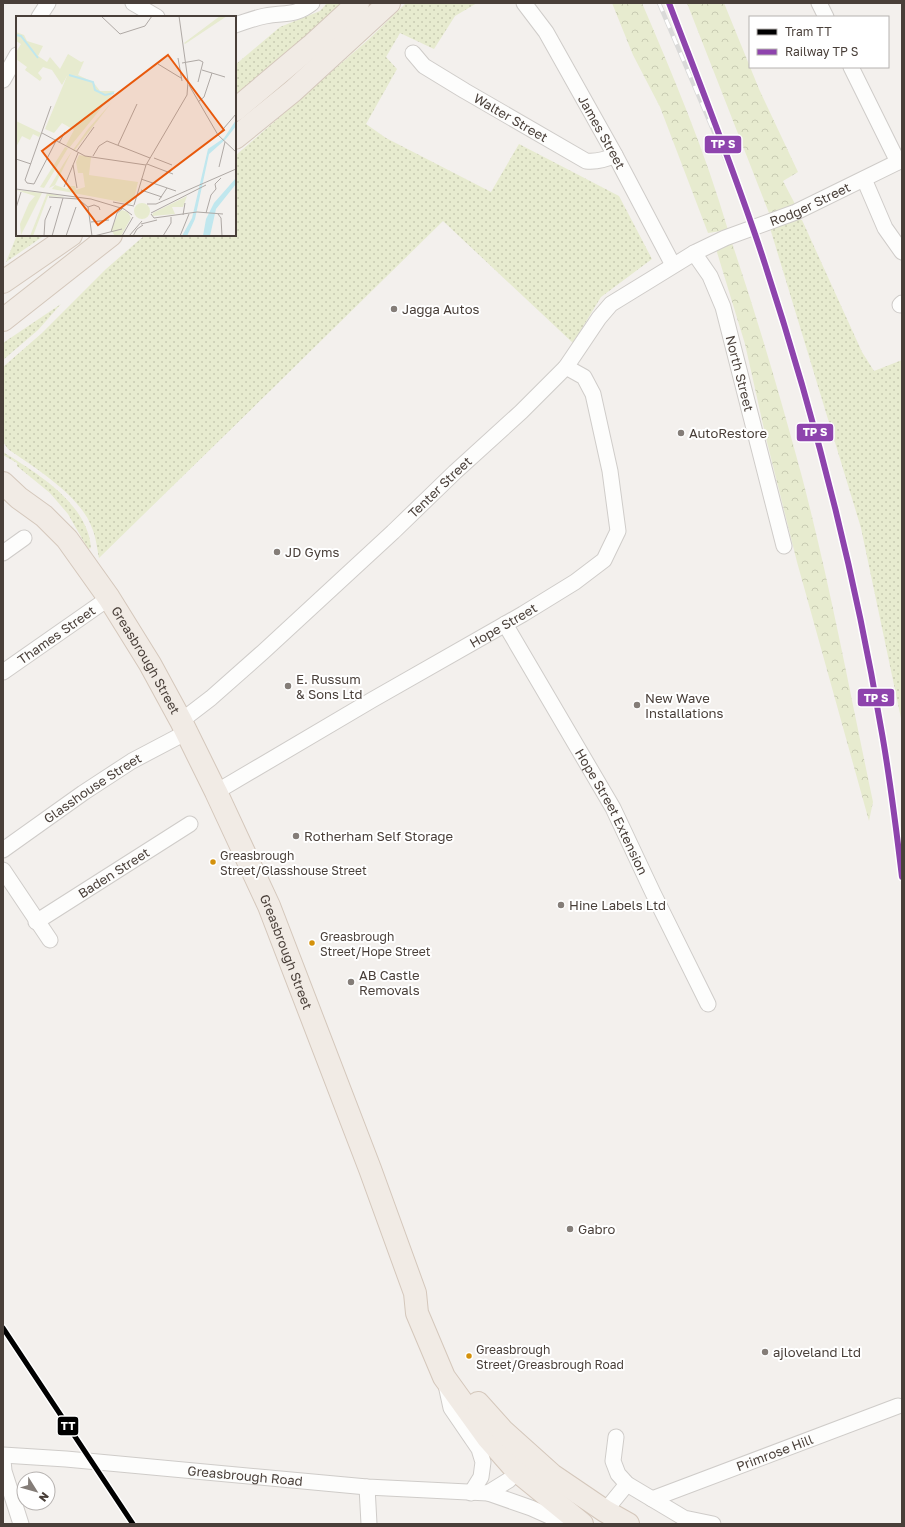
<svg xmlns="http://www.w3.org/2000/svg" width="905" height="1527" font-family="'Golos Text',sans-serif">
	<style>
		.grass { fill: url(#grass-dots) }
		.forest { fill: url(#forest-crowns) }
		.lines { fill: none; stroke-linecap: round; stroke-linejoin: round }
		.minor-casing { stroke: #cfccc9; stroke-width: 17 }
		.primary-casing { stroke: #d4c7bb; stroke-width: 24 }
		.minor { stroke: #fdfdfc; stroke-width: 15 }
		.primary { stroke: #f1ebe5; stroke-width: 22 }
		.rail-casing { stroke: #dadad9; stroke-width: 4.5 }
		.rail { stroke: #fff; stroke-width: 3; stroke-dasharray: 9; stroke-linecap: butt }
		.rail-1-casing { stroke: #fff; stroke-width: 9 }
		.rail-1 { stroke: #8e44ad; stroke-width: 6 }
		.tram-1-casing { stroke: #fff; stroke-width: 8 }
		.tram-1 { stroke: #000; stroke-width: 5 }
		.poi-dot { fill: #847d78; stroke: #fff; stroke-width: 1.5 }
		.bus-dot { fill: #d4910b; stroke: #fff; stroke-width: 1.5 }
		.labels { text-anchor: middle; stroke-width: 4; stroke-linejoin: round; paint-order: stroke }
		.bus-label { font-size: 12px; fill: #493f39; stroke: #fff; text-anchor: start }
		.street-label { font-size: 13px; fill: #493f39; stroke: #fff }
		.poi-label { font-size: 13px; fill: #493f39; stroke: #fff; text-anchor: start }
		.inset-river { fill: none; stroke: #c0e7ee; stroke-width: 2 }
		.inset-road { fill: none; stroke: #afa9a5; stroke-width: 1 }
		.view { fill: #e8590c; fill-opacity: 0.15; stroke: #e8590c; stroke-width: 2 }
		.inset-edge { fill: none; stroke: #493f39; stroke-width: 2 }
		.line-badge { stroke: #fff; stroke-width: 1.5 }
		.badge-label { font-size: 11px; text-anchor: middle; font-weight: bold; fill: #fff }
	</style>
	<defs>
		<pattern id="grass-dots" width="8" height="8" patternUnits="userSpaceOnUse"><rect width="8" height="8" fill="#e7ebcf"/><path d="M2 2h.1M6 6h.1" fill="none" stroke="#c8cbb2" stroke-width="1.8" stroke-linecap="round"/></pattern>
		<pattern id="forest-crowns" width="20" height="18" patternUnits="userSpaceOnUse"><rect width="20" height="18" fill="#e7ebcf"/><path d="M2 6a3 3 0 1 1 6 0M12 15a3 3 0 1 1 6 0" fill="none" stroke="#c8cbb2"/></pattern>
	</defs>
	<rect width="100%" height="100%" fill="#f3f0ed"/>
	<!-- grass -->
	<g class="grass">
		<path d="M327 3H344L235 97V65L280 27 320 11Z"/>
		<path d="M406 3H477L455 16 434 49 400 33 386 57 397 69 366 124 386 138 491 192 519 144 619 196 652 259 601 297 573 343 443 221 271 390 99 558C97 548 96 537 92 528 81 496 35 468 8 449L3 442V367L42 333 106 269 145 235H235V156L369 39Z"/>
		<path d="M796 219 802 220 862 352 874 371 902 360V723L861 528 770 228Z"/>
		<path d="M17 235H45L6 262Z"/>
		<path d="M61 304 38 330 3 360V343Z"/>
		<path d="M3 452C37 473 88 504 91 548L88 549 68 514 50 493 17 466V463L3 455Z"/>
	</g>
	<!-- forest -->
	<g class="forest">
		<path d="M612 3H642C674 78 705 151 728 230L708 233 660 107 633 55Z"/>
		<path d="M687 3H724L759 89 798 172 783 181 795 204 780 211 769 213Z"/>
		<path d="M732 243C758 320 781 399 802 477 830 584 850 693 873 802L869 821 797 562 766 438 745 344 716 249Z"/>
	</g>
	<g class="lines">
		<!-- minor casing -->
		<g class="minor-casing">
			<g id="minor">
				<path d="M133 3 157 17"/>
				<path id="s1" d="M524 3 546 32 615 155 673 265"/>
				<path d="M819 3 826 17"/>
				<path d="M39 17 48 3"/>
				<path d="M235 25C245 22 254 18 265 16 285 12 294 17 312 3"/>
				<path id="s2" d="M413 53 424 66 465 91 586 161C597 162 605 160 615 155"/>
				<path d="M851 67 898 162"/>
				<path d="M3 80 17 55"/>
				<path d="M864 179 885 228 902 252"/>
				<path id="s3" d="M694 253 710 276 723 307 784 546"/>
				<path d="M900 305 902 303"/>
				<path d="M3 553 24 538"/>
				<path id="s4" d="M505 624 613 808 653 893 708 1004"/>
				<path id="s5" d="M3 672 109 598"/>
				<path id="s6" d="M181 721 211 698 263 652 393 532 455 472 521 412 566 367 599 318 611 304 694 253 725 238 796 212 902 160"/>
				<path id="s7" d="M216 792 372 700 523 614 575 582 604 560 618 531 610 471 593 394 584 377 566 367"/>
				<path id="s8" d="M3 850 83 793 132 761 187 732"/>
				<path d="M3 870 50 940"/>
				<path id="s9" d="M36 922 190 824"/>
				<path d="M446 1385 451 1408 479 1449 483 1462 481 1477 471 1493"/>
				<path d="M616 1437 613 1461 618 1474 627 1484 684 1518 713 1524"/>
				<path id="s10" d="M3 1455 66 1459 367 1487 488 1493 531 1508 567 1524"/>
				<path d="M3 1460 4 1471 21 1524"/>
				<path d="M367 1487 369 1524"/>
				<path d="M488 1493 509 1480 523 1465"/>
				<path id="s11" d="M652 1499 898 1406"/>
				<path d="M605 1511 627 1484"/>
			</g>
		</g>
		<!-- primary casing -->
		<g class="primary-casing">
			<g id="primary">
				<path d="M235 110 311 46 358 3"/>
				<path d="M235 138 293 91 389 3"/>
				<path d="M3 282 71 235"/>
				<path d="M3 320 111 235"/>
				<path id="s12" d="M3 483 19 498 44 516 67 539 109 598 150 664 181 721 216 792 269 906 370 1169 415 1293 417 1313 444 1377 488 1438 517 1471 582 1524"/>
				<path d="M478 1403 503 1431 552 1475 605 1511 628 1524"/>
			</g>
		</g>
		<!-- minor -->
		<use href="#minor" class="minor"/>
		<!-- primary -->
		<use href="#primary" class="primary"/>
		<!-- rail casing -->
		<g class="rail-casing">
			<path id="rail" d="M659 3 740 193"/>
		</g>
		<!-- rail -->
		<use href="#rail" class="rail"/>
		<!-- rail-1 casing -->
		<g class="rail-1-casing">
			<path id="rail-1" d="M669 3C701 87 734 170 762 255 813 410 854 568 881 728 890 777 896 827 902 877"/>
		</g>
		<!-- rail-1 -->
		<use href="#rail-1" class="rail-1"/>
		<!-- tram-1 casing -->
		<g class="tram-1-casing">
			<path id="tram-1" d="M3 1328 133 1524"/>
		</g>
		<!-- tram-1 -->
		<use href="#tram-1" class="tram-1"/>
	</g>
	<!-- markers -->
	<g class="poi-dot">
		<circle cx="394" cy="309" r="4"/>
		<circle cx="681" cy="433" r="4"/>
		<circle cx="277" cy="552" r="4"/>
		<circle cx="288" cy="686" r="4"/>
		<circle cx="637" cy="705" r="4"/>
		<circle cx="296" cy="836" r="4"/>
		<circle cx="561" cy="905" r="4"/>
		<circle cx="351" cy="982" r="4"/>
		<circle cx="570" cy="1229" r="4"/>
		<circle cx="765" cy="1352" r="4"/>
	</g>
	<g class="bus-dot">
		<circle cx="213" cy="862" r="3.5"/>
		<circle cx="312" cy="943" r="3.5"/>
		<circle cx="469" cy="1356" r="3.5"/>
	</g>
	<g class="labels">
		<!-- bus labels -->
		<g class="bus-label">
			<text x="220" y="860">Greasbrough<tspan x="220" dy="15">Street/Glasshouse Street</tspan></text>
			<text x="320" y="941">Greasbrough<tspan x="320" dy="15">Street/Hope Street</tspan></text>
			<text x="476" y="1354">Greasbrough<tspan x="476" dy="15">Street/Greasbrough Road</tspan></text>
		</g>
		<!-- street labels -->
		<g class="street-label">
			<text dy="5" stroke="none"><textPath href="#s2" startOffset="118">Walter Street</textPath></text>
			<text dy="5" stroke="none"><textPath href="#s1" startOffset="151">James Street</textPath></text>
			<text dy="5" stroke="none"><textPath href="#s6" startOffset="824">Rodger Street</textPath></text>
			<text dy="5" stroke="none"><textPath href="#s3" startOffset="130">North Street</textPath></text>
			<text dy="5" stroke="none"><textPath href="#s6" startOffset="349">Tenter Street</textPath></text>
			<text dy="5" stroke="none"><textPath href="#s7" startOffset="332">Hope Street</textPath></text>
			<text dy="5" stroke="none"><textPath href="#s5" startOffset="65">Thames Street</textPath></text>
			<text dy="5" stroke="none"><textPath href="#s12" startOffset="230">Greasbrough Street</textPath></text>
			<text dy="5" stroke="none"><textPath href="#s8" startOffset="109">Glasshouse Street</textPath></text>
			<text dy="5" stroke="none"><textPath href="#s4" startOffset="216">Hope Street Extension</textPath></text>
			<text dy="5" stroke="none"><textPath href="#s9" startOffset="92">Baden Street</textPath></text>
			<text dy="5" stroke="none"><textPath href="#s12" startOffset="554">Greasbrough Street</textPath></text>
			<text dy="5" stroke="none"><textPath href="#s11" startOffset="131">Primrose Hill</textPath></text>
			<text dy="5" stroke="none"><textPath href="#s10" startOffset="243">Greasbrough Road</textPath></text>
		</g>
		<!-- poi labels -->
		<g class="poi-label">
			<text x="402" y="314">Jagga Autos</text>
			<text x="689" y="438">AutoRestore</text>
			<text x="285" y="557">JD Gyms</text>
			<text x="296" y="684">E. Russum<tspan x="296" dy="15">&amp; Sons Ltd</tspan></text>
			<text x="645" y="703">New Wave<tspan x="645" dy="15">Installations</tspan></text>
			<text x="304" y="841">Rotherham Self Storage</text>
			<text x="569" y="910">Hine Labels Ltd</text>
			<text x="359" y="980">AB Castle<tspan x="359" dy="15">Removals</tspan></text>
			<text x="578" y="1234">Gabro</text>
			<text x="773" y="1357">ajloveland Ltd</text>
		</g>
	</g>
	<!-- overview -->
	<g transform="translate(16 16)">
		<rect width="220" height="220" fill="#f3f0ed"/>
		<path d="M62 59 77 66 84 75H99L53 132 50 129 58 114 46 107 38 117 29 113 51 60ZM0 105 25 117 23 121 17 118 14 124 6 120 0 131ZM63 139 75 141 73 159 122 166 118 183 114 186 116 188 36 173 39 169 51 173 53 170H59L60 174 69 171 67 157H62L60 146ZM0 174 26 177 5 219 4 208 13 187 19 180ZM31 177 49 181 32 180 17 220H14ZM171 180 167 191H156L159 198 136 200 137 197ZM118 195a8 8 0 1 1 16 0a8 8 0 1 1-16 0ZM106 194 112 196 115 202 105 220H99L95 214 103 196Z" fill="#e7ebcf"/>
		<path d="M204 0H211L169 28 168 27ZM0 16 8 19 11 25 27 30 22 40 31 46 34 41 44 53 52 38 65 46 68 45 62 59 51 60 46 69 36 54 27 51 22 57 26 62 24 65 9 54 11 51 0 43V36L5 28 0 25ZM96 86 58 135 57 134 72 113ZM49 131 52 132 28 172 24 171ZM56 135 39 169 33 172 48 147Z" fill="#e7ebcf"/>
		<path d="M220 104V110L210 123 193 138 179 203 171 220H166L176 202 192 133 208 122ZM220 162V168L200 193 194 220H187L190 203 198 187Z" fill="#c0e7ee"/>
		<path class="inset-river" d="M0 19 5 20 22 42M53 59 77 66 79 74 89 79 98 77"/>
		<path class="inset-road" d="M85 0 104 18 129 10 136 0M162 42 166 65M166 47 183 44 187 46 182 66M142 48 165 62M186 54 209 61M173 69 202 119 220 136M182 86 188 81 196 57M35 90 9 164 11 167 18 168 40 125M26 117 69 140 130 149M202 119 220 98M43 127 49 116M102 129 121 88M60 136 78 111M77 140 83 130 91 125 134 142M138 142 156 149M0 143 15 148M131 148 157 158M57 149 61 172M203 151 209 126M125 163 160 175M48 171 62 137M0 173 75 183 108 193 116 199M125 174 146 181M33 181 62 183 72 191M143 184 151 172M97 186 118 190M131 188H140L220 153M118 189 130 149 171 79 172 65 163 0M72 191 76 220M72 191 78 189 83 191 84 194M0 192 5 176M135 197 190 169M190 197 195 179 200 173 199 168 205 162M135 198 138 202 181 196 207 198M202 198 205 202 206 220M167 199 169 187M75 206 93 204M125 208 141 204M95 216 101 197 106 193M28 220 29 204 35 190M36 220 47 182M50 220 60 191M78 220 106 213M106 220 117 201M113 220 126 205M117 220 121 213 127 209M147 220 155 207V201M164 220 173 198"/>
		<path class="view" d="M152 39 208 114 82 209 26 135Z"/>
		<rect width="220" height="220" class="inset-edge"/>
	</g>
	<g class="line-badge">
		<rect x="704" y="135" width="38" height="19" rx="4" fill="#8e44ad"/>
		<rect x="796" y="423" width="38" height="19" rx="4" fill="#8e44ad"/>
		<rect x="857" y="688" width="38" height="19" rx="4" fill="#8e44ad"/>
		<rect x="57" y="1416" width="22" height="20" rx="4" fill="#000"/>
	</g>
	<g class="badge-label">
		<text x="723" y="148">TP S</text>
		<text x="815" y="436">TP S</text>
		<text x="876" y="702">TP S</text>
		<text x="68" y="1430">TT</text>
	</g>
	<!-- border -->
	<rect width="905" height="1527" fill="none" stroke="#493f39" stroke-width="8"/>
	<!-- legend -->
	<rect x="749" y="16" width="140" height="52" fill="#ffffff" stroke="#b6b2b0"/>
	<rect x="757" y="29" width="20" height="6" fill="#000000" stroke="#b6b2b0"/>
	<text x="785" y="36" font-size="12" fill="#493f39">Tram TT</text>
	<rect x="757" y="49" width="20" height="6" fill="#8e44ad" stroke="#b6b2b0"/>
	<text x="785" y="56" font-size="12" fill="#493f39">Railway TP S</text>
	<!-- north arrow -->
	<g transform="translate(36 1491) rotate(127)"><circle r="19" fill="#ffffff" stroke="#b6b2b0"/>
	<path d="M0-3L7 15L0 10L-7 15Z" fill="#847d78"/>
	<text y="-6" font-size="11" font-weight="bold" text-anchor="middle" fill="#493f39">N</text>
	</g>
</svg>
